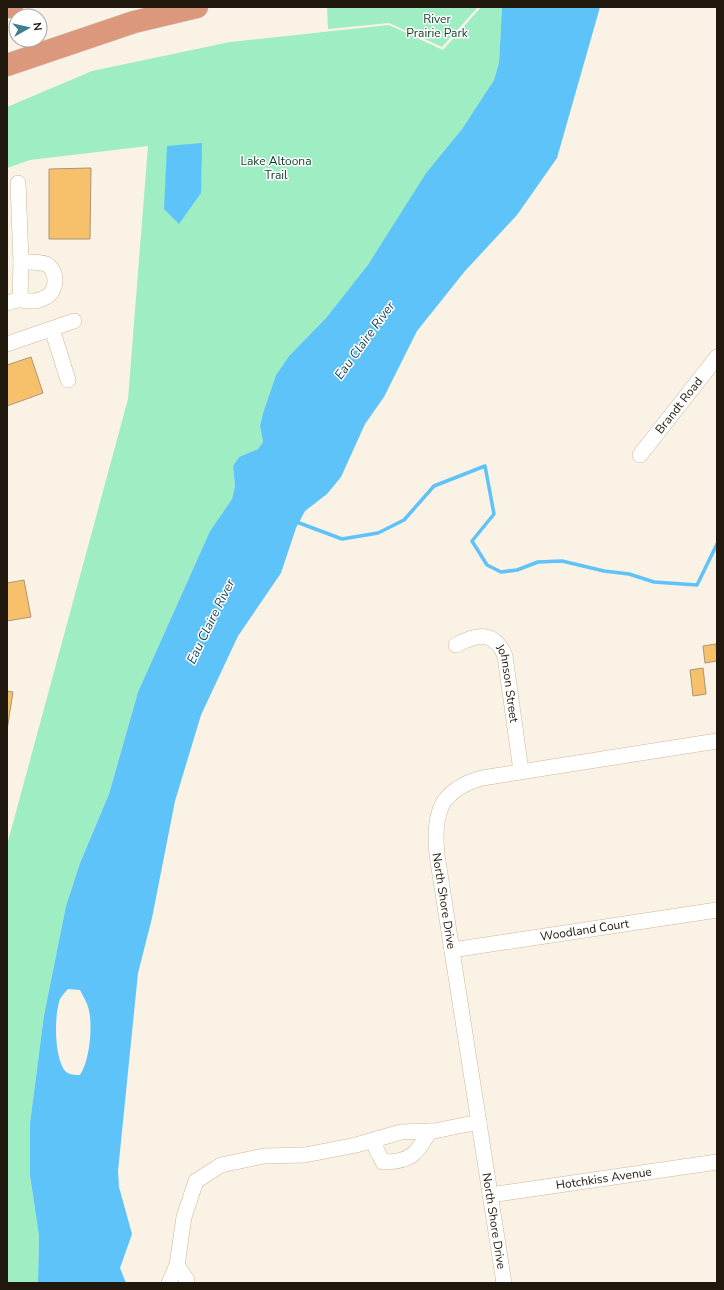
<svg xmlns="http://www.w3.org/2000/svg" width="724" height="1290" font-family="'Nunito Sans',sans-serif">
	<style>
		.green { fill: #9eedc3 }
		.water { fill: #5dc3f8; fill-rule: evenodd }
		.lines { fill: none; stroke-linecap: round; stroke-linejoin: round }
		.stream { stroke: #5dc3f8; stroke-width: 3.5 }
		.building { fill: #f7c06a; stroke: #aa9577 }
		.minor-casing { stroke: #cdb899; stroke-width: 16 }
		.highway-casing { stroke: #d2d1ce; stroke-width: 23 }
		.minor { stroke: #fff; stroke-width: 15 }
		.highway { stroke: #db987c; stroke-width: 22 }
		.labels { text-anchor: middle; stroke-width: 3; stroke-linejoin: round; paint-order: stroke }
		.park-label { font-size: 12px; fill: #0c3925; stroke: #fff }
		.street-label { font-size: 12px; fill: #20180c; stroke: #fff }
		.water-label { font-size: 13px; font-style: italic; fill: #1c475d; stroke: #fff }
	</style>
	<rect width="100%" height="100%" fill="#fbf2e6"/>
	<!-- green -->
	<g class="green">
		<path d="M327 7H478L442 47 389 23 328 29Z"/>
		<path d="M481 7H502L499 63 494 80 462 129 426 173 369 265 326 318 289 356 276 375 263 413 260 426 263 442 258 449 239 457 233 466 235 486 232 499 210 531 138 692 109 794 80 863 66 906 44 1015 30 1123V1176L39 1236 38 1283H7V845L128 399 148 146 30 160 7 168V107L92 71 230 42 389 25 443 50Z"/>
	</g>
	<!-- water -->
	<g class="water">
		<path d="M502 7H600L557 158 517 215 465 271 417 331 384 397 365 424 341 477 327 494 305 511 296 528 281 573 238 636 201 715 175 801 152 918 138 973 118 1171 119 1187 132 1234 120 1268 126 1283H38L39 1236 30 1176V1123L44 1015 66 906 80 863 109 794 138 692 210 531 232 499 235 486 233 466 239 457 258 449 263 442 260 426 263 413 276 375 289 356 326 318 368 265 426 173 462 129 494 80 499 63ZM68 989 80 990C82 994 85 999 87 1004 94 1020 90 1061 80 1075 75 1075 69 1075 65 1071 54 1056 54 1016 60 999 62 996 65 992 68 989Z"/>
		<path d="M202 143 201 193 179 224 164 209 167 146Z"/>
	</g>
	<g class="lines">
		<!-- stream -->
		<path class="stream" d="M294 521 342 539 378 533 404 520 434 486 485 466 494 514 472 541 487 565 501 572 517 570 538 562 562 561 604 571 629 574 654 582 697 585 717 544"/>
	</g>
	<!-- building -->
	<g class="building">
		<path d="M91 168 90 239H49V169Z"/>
		<path d="M31 357 43 393 7 406V365Z"/>
		<path d="M24 580 31 617 7 621V583Z"/>
		<path d="M716 644 717 661 705 663 703 646Z"/>
		<path d="M703 668 706 694 693 696 690 670Z"/>
		<path d="M7 691 13 692 7 730Z"/>
	</g>
	<g class="lines">
		<!-- minor casing -->
		<g class="minor-casing">
			<g id="minor">
				<path d="M18 183 21 262"/>
				<path d="M7 303C11 302 15 300 19 300 30 300 33 304 46 297 58 291 58 270 46 264 38 261 29 262 21 262L20 300"/>
				<path d="M52 329 68 380"/>
				<path d="M7 344 74 321"/>
				<path id="s1" d="M640 455 717 357"/>
				<path id="s2" d="M456 645C477 634 494 630 505 656L521 771"/>
				<path id="s3" d="M452 950 717 910"/>
				<path d="M376 1139V1149L383 1162C412 1162 416 1154 430 1131"/>
				<path id="s4" d="M490 1195 717 1162"/>
				<path d="M177 1265 187 1280V1283"/>
				<path d="M169 1283 177 1265 184 1217 196 1181 221 1165 264 1156 305 1155 356 1145 401 1132 434 1131 479 1122"/>
				<path d="M504 1283 437 855C433 814 439 790 482 778L717 741"/>
			</g>
		</g>
		<!-- highway casing -->
		<g class="highway-casing">
			<g id="highway">
				<path d="M7 7H12"/>
				<path d="M7 65 134 22 197 7"/>
			</g>
		</g>
		<!-- minor -->
		<use href="#minor" class="minor"/>
		<!-- highway -->
		<use href="#highway" class="highway"/>
	</g>
	<g class="labels">
		<!-- park labels -->
		<g class="park-label">
			<text x="437" y="23">River<tspan x="437" dy="14">Prairie Park</tspan></text>
			<text x="276" y="165">Lake Altoona<tspan x="276" dy="14">Trail</tspan></text>
		</g>
		<!-- street labels -->
		<g class="street-label">
			<text dy="4" stroke="none"><textPath href="#s1" startOffset="63">Brandt Road</textPath></text>
			<text dy="4" stroke="none"><textPath href="#s2" startOffset="87">Johnson Street</textPath></text>
			<text transform="translate(444 901) rotate(81)" y="4">North Shore Drive</text>
			<text dy="4" stroke="none"><textPath href="#s3" startOffset="134">Woodland Court</textPath></text>
			<text dy="4" stroke="none"><textPath href="#s4" startOffset="115">Hotchkiss Avenue</textPath></text>
			<text transform="translate(494 1221) rotate(81)" y="4">North Shore Drive</text>
		</g>
		<!-- water labels -->
		<g class="water-label">
			<text transform="translate(364 340) rotate(-54)" y="5">Eau Claire River</text>
			<text transform="translate(210 621) rotate(-64)" y="5">Eau Claire River</text>
		</g>
	</g>
	<!-- border -->
	<rect width="724" height="1290" fill="none" stroke="#20180c" stroke-width="16"/>
	<!-- north arrow -->
	<g transform="translate(28 28) rotate(82)"><circle r="19" fill="#ffffff" stroke="#a6a39e"/>
	<path d="M0-3L7 15L0 10L-7 15Z" fill="#3c7f8f"/>
	<text y="-6" font-size="11" font-weight="bold" text-anchor="middle" fill="#20180c">N</text>
	</g>
</svg>
